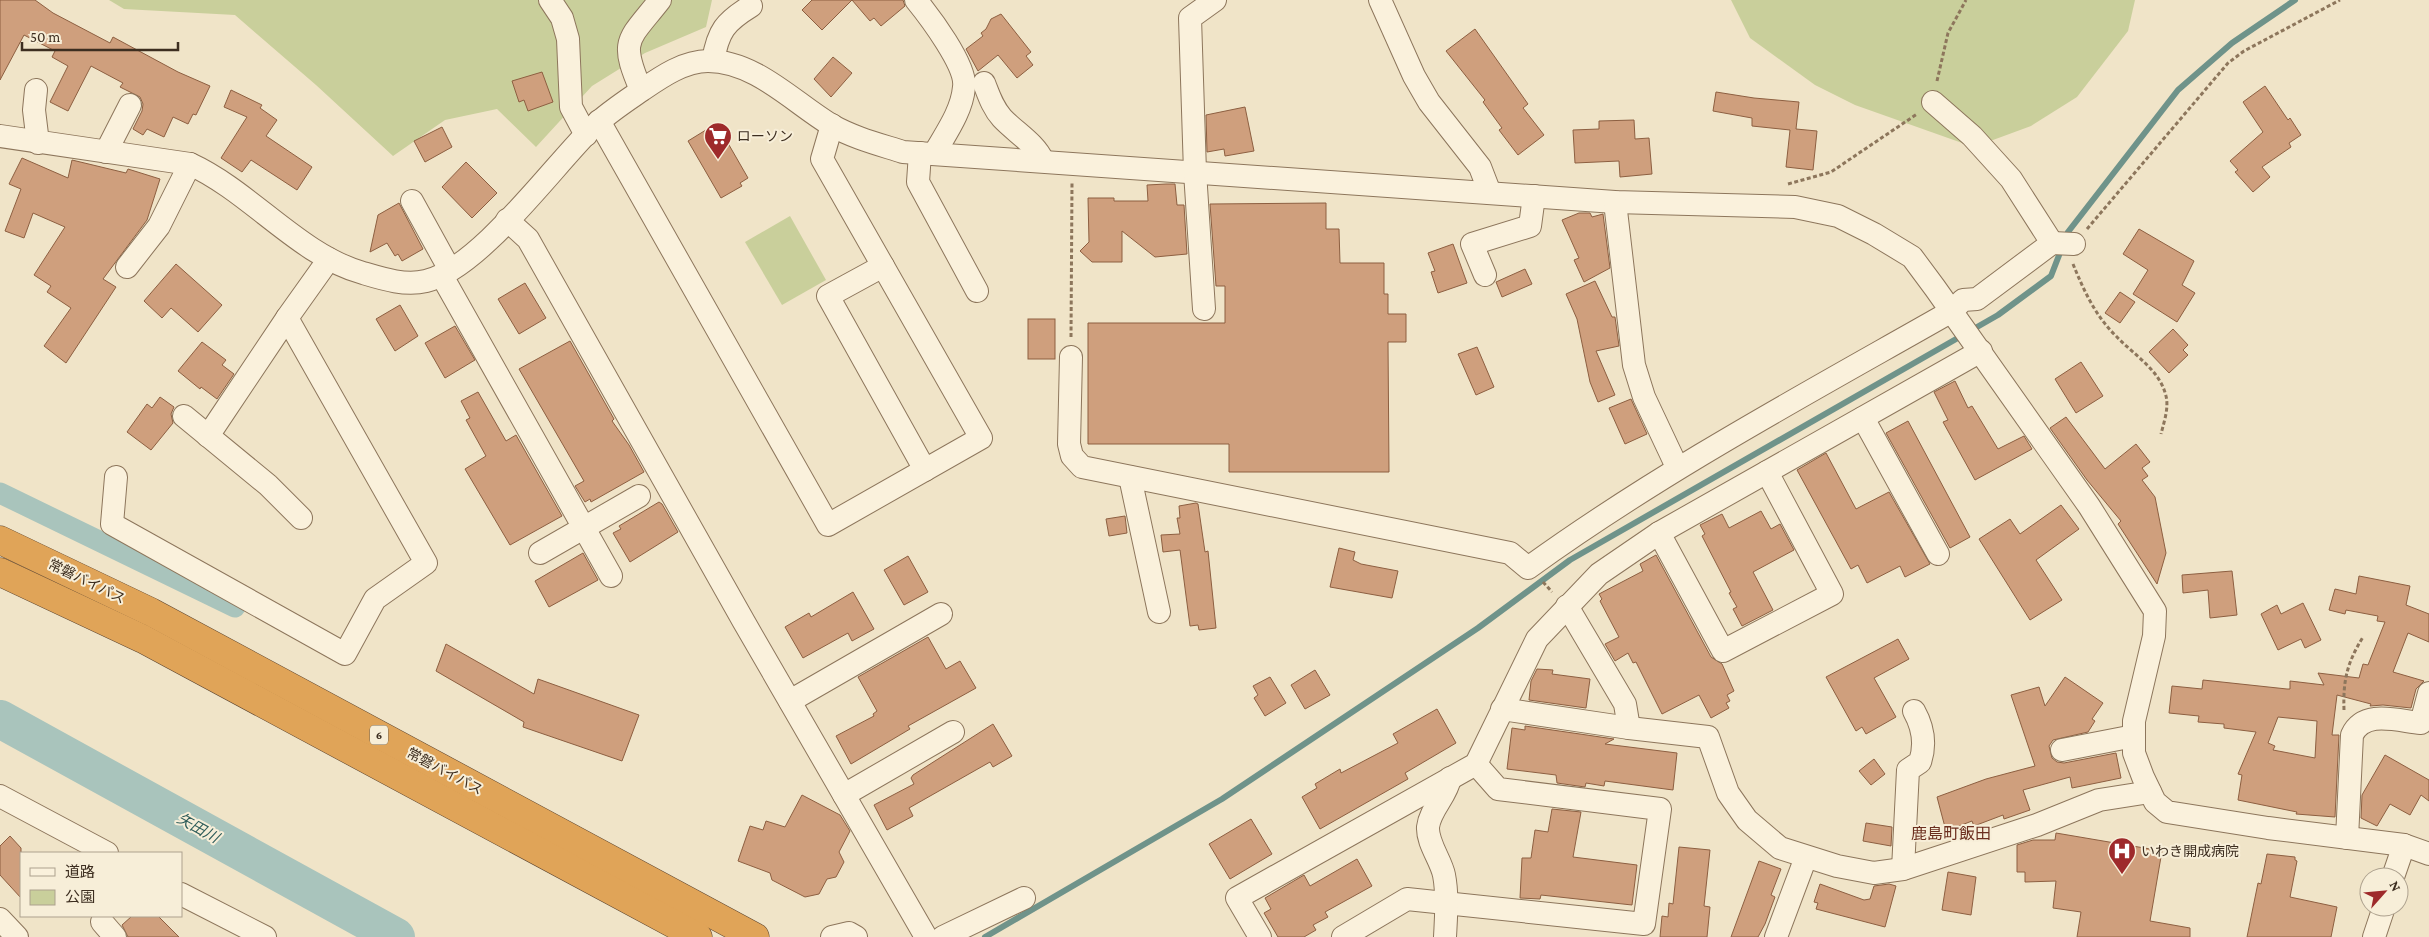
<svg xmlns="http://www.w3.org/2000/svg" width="2429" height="937" font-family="'Crimson Pro','Noto Sans JP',serif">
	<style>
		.green { fill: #c9cf9b }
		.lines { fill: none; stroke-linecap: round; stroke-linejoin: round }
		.stream { stroke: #6f938a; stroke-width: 6 }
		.canal { stroke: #a9c4bc; stroke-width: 21 }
		.river { stroke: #a9c4bc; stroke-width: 38 }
		.building { fill: #cf9f7d; stroke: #8d5f41; fill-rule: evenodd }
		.street-casing { stroke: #8d765c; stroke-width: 24 }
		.highway-casing { stroke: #5b4430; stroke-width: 29 }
		.path { stroke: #8d765c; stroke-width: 3; stroke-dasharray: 4 2.5; stroke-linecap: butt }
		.street { stroke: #faf1dc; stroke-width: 22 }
		.highway { stroke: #e0a458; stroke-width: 28 }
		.labels { text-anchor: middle; stroke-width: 4; stroke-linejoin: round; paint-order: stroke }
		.shield { fill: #f7eed8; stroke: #756857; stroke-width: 1 }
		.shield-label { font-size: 12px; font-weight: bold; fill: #3d2e20 }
		.poi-label { font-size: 14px; fill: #3d2e20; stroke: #f7eed8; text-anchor: start }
		.street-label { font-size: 14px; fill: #3d2e20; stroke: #f7eed8 }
		.water-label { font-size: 15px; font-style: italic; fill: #2f5d5a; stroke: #f7eed8 }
		.quarter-label { font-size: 16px; fill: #6b2e1e; stroke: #f7eed8 }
	</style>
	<rect width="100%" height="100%" fill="#f0e4c8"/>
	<!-- green -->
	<g class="green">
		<path d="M109 0H712L706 27 645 53 592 86 536 147 497 109 445 120 393 156 316 85 235 15 124 9Z"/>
		<path d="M1731 0H2135L2128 31 2077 97 2031 126 1993 140 1965 144 1855 105 1815 85 1750 38Z"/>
		<path d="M790 216 826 280 782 305 745 242Z"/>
	</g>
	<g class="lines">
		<!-- stream -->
		<path class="stream" d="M985 937 1222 799 1478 628 1570 560 1998 315 2051 276 2068 232 2178 90 2232 43 2295 0"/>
		<!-- canal -->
		<path class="canal" d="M0 493 235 607"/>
		<!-- river -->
		<path class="river" d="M0 719 396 937"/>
	</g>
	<!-- building -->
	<g class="building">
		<path d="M0 0H35L53 13 110 43 113 37 178 72 210 86 196 115 193 114 188 124 173 117 164 137 147 129 143 135 133 129 142 111 143 104 140 97 120 87 123 83 91 66 68 111 50 102 68 66 52 57 55 51 24 35 0 80Z"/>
		<path d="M812 0H852L822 30 802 10Z"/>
		<path d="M852 0H903L905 6 881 26 874 18 870 21Z"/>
		<path d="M1001 14 1031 52 1026 56 1033 65 1017 78 998 55 978 71 966 49 983 36 981 33 986 29 991 19Z"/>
		<path d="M1475 29 1528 104 1523 108 1544 135 1518 155 1499 130 1502 128 1483 102 1485 100 1446 51Z"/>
		<path d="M833 57 852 73 831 97 814 79Z"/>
		<path d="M542 72 553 102 528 111 524 100 519 102 512 81Z"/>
		<path d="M2265 86 2288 120 2290 118 2301 135 2289 143 2291 147 2262 167 2270 177 2253 192 2235 172 2238 170 2230 161 2263 132 2243 102Z"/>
		<path d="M231 90 262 105 260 108 277 120 266 136 312 167 297 190 251 160 242 172 221 158 247 117 224 107Z"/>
		<path d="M1716 92 1754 98 1799 102 1796 129 1817 131 1813 170 1786 167 1790 130 1752 126V118L1713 111Z"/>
		<path d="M1245 107 1254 151 1225 156 1224 149 1207 152 1206 115Z"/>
		<path d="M1634 120 1635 139 1649 138 1652 174 1620 177 1619 161 1575 163 1573 130 1599 129V121Z"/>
		<path d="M714 125 718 133 721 131 748 178 740 183 742 186 721 198 688 141Z"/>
		<path d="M442 127 452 147 425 162 414 141Z"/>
		<path d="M22 158 68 178 72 160 126 173 128 169 160 179 147 220 103 279 116 287 66 363 44 346 71 308 47 292 51 286 34 275 65 227 33 213 24 238 5 231 21 189 9 184Z"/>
		<path d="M466 162 497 193 472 218 442 187Z"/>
		<path d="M1166 184H1175L1177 205H1184L1187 254 1155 257 1122 231V262H1092L1080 251 1089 242 1088 198H1114V201H1148L1147 185Z"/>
		<path d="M399 203 423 249 402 261 398 254 395 256 387 243 370 252 378 215Z"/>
		<path d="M1326 203V229H1339L1340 263H1384V294H1388V314H1406V342H1388L1389 472H1229V444H1088V323H1225V286H1216L1210 204Z"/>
		<path d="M1579 213H1590L1592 217 1603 214 1610 268 1584 282 1574 260 1579 258 1562 220Z"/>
		<path d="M2139 229 2194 261 2182 285 2195 293 2177 322 2133 294 2148 270 2123 254Z"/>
		<path d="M1453 244 1467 283 1438 293 1431 272 1435 271 1428 253Z"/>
		<path d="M176 264 222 305 198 332 171 308 162 318 144 301Z"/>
		<path d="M1525 269 1532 284 1502 297 1496 282Z"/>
		<path d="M1595 281 1612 317H1615L1619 346 1596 351 1615 395 1598 402 1590 382 1577 319 1566 294Z"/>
		<path d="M525 283 546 318 519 334 498 299Z"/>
		<path d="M2120 292 2135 302 2120 323 2105 313Z"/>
		<path d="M400 305 418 336 395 351 376 319Z"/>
		<rect x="1028" y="319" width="27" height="40"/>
		<path d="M455 326 475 360 445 378 425 343Z"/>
		<path d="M2173 329 2188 345 2183 350 2188 355 2169 373 2149 352Z"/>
		<path d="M570 341 614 419 612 421 629 445 644 472 591 502 590 499 585 502 575 486 584 481 519 369Z"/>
		<path d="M202 342 226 360 222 365 234 374 217 399 201 387 200 389 178 371Z"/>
		<path d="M1477 347 1494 387 1476 395 1458 354Z"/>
		<path d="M2081 362 2103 396 2076 413 2055 379Z"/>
		<path d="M1955 381 1968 408 1972 406 1998 449 2024 436 2032 449 1975 480 1943 422 1948 420 1934 392Z"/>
		<path d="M478 392 506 441 516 435 562 516 510 545 465 469 486 456 466 420 470 418 461 401Z"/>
		<path d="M160 397 174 407 171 414 173 423 151 450 127 432 147 404 152 408Z"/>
		<path d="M1631 399 1647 434 1625 444 1609 408Z"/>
		<path d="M2066 417 2105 469 2136 444 2150 462 2142 468 2148 476 2142 480 2155 497 2166 553 2157 584 2118 524 2121 521 2087 480 2050 428Z"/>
		<path d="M1908 421 1970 537 1950 548 1886 433Z"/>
		<path d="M1826 453 1856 509 1889 492 1930 564 1905 577 1900 566 1867 583 1858 565 1851 569 1797 470Z"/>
		<path d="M659 502 662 504 678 532 630 562 613 533 621 529 619 526Z"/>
		<path d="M1196 503 1198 504 1205 552 1208 551 1216 628 1199 630 1198 625 1190 626 1180 550 1163 552 1161 535 1180 534 1177 518H1180L1179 506Z"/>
		<path d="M2061 505 2079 529 2036 560 2062 600 2030 620 1979 539 2010 519 2020 534Z"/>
		<path d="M1761 511 1771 529 1780 524 1794 550 1753 572 1773 610 1742 626 1733 609 1737 607 1729 593 1731 592 1702 536 1705 534 1700 525 1722 514 1729 528Z"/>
		<path d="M1125 516 1127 533 1109 536 1106 519Z"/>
		<path d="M1339 548 1355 552 1353 560 1361 564 1398 571 1392 598 1330 587Z"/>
		<path d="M583 553 598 580 549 607 535 581Z"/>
		<path d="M1656 555 1711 657 1722 664 1734 691 1727 695 1730 701 1726 703 1729 708 1711 718 1699 695 1662 714 1636 662 1633 663 1628 653 1615 661 1605 644 1619 637 1600 601 1602 599 1599 594 1643 571 1640 564Z"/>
		<path d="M908 556 928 592 904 605 884 570Z"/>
		<path d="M2232 571 2237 615 2210 618 2208 590 2183 593 2182 575Z"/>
		<path d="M2359 576 2410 586 2406 605 2429 614V642L2408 633 2393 672 2424 681 2416 689 2411 708 2383 705 2370 706 2371 704 2337 695 2332 735H2339L2335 817 2296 814 2297 812 2238 800 2242 775 2238 774 2256 732 2224 728V724L2198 722 2199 716 2169 713 2172 686 2202 689 2203 680 2287 689H2290V681L2324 685 2318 673 2359 678 2363 664 2368 665 2385 622 2377 621 2378 616 2346 610 2345 614 2329 610 2335 589 2356 594ZM2278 717 2317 721 2315 758 2273 750 2275 746 2268 743Z"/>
		<path d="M853 592 874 629 852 641 848 633 803 658 785 627 809 613 811 617Z"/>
		<path d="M2303 603 2321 640 2305 648 2301 639 2278 650 2261 614 2277 605 2281 614Z"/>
		<path d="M928 637 946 669 960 661 976 688 908 726 910 729 851 764 836 736 874 716 873 714 877 711 858 677Z"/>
		<path d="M1898 639 1909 659 1874 678 1896 717 1866 734 1862 727 1856 731 1826 677Z"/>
		<path d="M446 644 534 694 538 679 639 715 622 761 523 727 524 722 436 671Z"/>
		<path d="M1537 669 1553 670 1552 674 1590 679 1586 708 1529 700 1531 681Z"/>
		<path d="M1315 670 1330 695 1305 709 1291 685Z"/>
		<path d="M1270 677 1286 703 1265 716 1254 698 1258 695 1253 686Z"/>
		<path d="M2065 677 2103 703 2092 719 2095 721 2088 732 2053 740 2049 746 2052 758 2057 762 2064 763 2116 753 2121 778 2072 788 2070 777 2023 790 2030 810 2004 819 2003 815 1974 826 1972 821 1946 831 1937 797 1986 779 2035 766 2011 695 2039 687 2045 706Z"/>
		<path d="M1437 709 1456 743 1405 773 1408 779 1320 829 1302 797 1317 788 1315 784 1340 769 1341 773 1398 743 1393 734Z"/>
		<path d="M993 724 1012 756 993 767 990 762 909 808 913 816 887 830 874 805 914 784 911 778 913 775Z"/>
		<path d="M1525 726 1614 739 1605 744 1677 753 1673 790 1605 781 1604 786 1586 783 1585 787 1557 783 1556 775 1507 769 1512 728 1525 730Z"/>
		<path d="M2385 755 2429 780V801L2421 795 2410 815 2390 804 2377 826 2361 818 2362 795Z"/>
		<path d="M1874 759 1885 774 1871 785 1859 771Z"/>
		<path d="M802 795 840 815 850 831 839 852 844 862 836 877 827 879 819 894 805 897 772 880 770 873 738 861 750 826 763 830 766 821 785 827Z"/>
		<path d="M1552 809 1581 812 1573 857 1637 865 1632 905 1541 895 1540 899 1520 898 1522 858H1531L1535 830 1548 832Z"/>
		<path d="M1251 819 1272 854 1230 879 1209 844Z"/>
		<path d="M1866 823 1892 827 1891 846 1863 841Z"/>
		<path d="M2056 833 2162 851 2150 921 2190 928V937H2077L2081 912 2053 908 2056 881 2025 882V872H2017V845L2033 840H2055Z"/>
		<path d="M10 836 21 848V898L0 875V846Z"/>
		<path d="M1679 847 1710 850 1704 906 1710 907 1707 937H1660L1662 916 1668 917 1669 903 1673 904Z"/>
		<path d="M2267 854 2295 857V860L2297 861 2290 897 2337 907 2331 937H2247L2258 883 2261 884Z"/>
		<path d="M1357 859 1372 886 1325 912 1328 917 1313 925 1316 930 1304 937H1278L1264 913 1271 909 1265 898 1304 875 1310 886Z"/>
		<path d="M1759 861 1781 869 1771 895 1775 897 1765 924 1758 937H1731Z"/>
		<path d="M1948 872 1976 877 1971 915 1942 910Z"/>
		<path d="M1820 884 1864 900 1870 899 1874 886 1889 884 1896 886 1885 927 1816 909 1818 903 1814 902Z"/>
		<path d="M132 916H158L179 937H128L122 925Z"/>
	</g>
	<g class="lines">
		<!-- street casing -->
		<g class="street-casing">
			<g id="street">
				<path d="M550 0 562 18 568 39 571 107 586 135"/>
				<path d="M916 0C929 16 967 66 964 87 962 111 946 133 934 154"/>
				<path d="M1380 0 1414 76 1429 102 1480 167 1490 193"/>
				<path d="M713 61C718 31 725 22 751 6"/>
				<path d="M984 83C989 96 993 108 1002 118 1015 132 1035 143 1043 161"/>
				<path d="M36 90 34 110 38 143"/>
				<path d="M641 90C619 39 628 41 660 0"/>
				<path d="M599 121 828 525 981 438 822 159 832 125"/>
				<path d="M0 136 190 164C251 192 299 255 363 273 383 279 405 286 426 281 480 268 553 166 594 126 609 112 626 101 642 90 661 77 684 61 708 61 755 61 793 102 831 125 854 138 878 144 903 152L1615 202 1795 207 1838 216 1874 234 1912 257 1935 288 2089 506 2155 611 2154 636 2134 721V753L2143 777 2155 802 2167 812 2268 828 2404 845 2429 854"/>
				<path d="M106 152 130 105"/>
				<path d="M920 153 918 182 977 291"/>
				<path d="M412 201 450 270"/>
				<path d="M1615 202 1634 365 1644 397 1677 467"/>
				<path d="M507 220 528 239 744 622 926 937"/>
				<path d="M2052 243 2074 244"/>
				<path d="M883 266 828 296 925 470"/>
				<path d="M127 267 159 226 190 164"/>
				<path d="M1485 275 1472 244 1530 226 1534 196"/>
				<path d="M442 276 611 576"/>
				<path d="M1204 309 1195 172 1190 18 1215 0"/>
				<path d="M1071 357 1069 444 1072 456 1082 467 1510 553 1528 568C1662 471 1808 393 1952 311L1963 300 1977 299 2052 243 2011 179 1972 136 1933 102"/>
				<path d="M184 416 268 485 301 518"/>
				<path d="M1863 418 1938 554"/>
				<path d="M208 436 287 318 329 259"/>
				<path d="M116 477 112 524 345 654 375 599 426 563 287 318"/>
				<path d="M1130 477 1159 612"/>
				<path d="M1659 533 1723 651 1832 594 1767 472"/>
				<path d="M540 553 639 496"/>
				<path d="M1567 606 1625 704 1629 728"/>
				<path d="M790 701 941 614"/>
				<path d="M1502 709 1629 728 1708 737 1728 793 1747 820 1780 848 1837 866 1874 873 1903 869 2037 825 2099 800 2150 792"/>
				<path d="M2062 750 2134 736"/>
				<path d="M844 795 953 732"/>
				<path d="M0 796 107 853"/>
				<path d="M2347 838 2352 735C2364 709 2398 721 2421 723L2429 693"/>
				<path d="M1903 869 1908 770 1920 762C1926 744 1923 727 1914 711"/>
				<path d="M2393 877 2404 845"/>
				<path d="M181 894 265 937"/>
				<path d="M0 919 17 937"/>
				<path d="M102 922 115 937"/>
				<path d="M832 937 849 933 856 937"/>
				<path d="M943 937 1024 898"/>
				<path d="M1260 937 1237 898 1476 764 1537 639 1599 574 1659 533 1981 351"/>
				<path d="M1343 937 1407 899 1644 924 1660 809 1498 789 1476 764"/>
				<path d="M1445 937C1446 917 1448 895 1444 875 1441 860 1427 843 1428 827 1430 809 1447 796 1450 778"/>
				<path d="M1776 937 1806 857"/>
				<path d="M2374 937 2384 907"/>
			</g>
		</g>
		<!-- highway casing -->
		<g class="highway-casing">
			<g id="highway">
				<path d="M0 540 151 612 755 937"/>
				<path d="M0 572 143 639 698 937"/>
			</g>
		</g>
		<!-- path -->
		<g class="path">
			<path d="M1937 81 1948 33 1966 0"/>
			<path d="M1788 184 1831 172 1917 114"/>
			<path d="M2087 229 2228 63 2244 51 2340 0"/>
			<path d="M2073 264C2084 291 2096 317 2117 337 2134 355 2160 370 2166 396 2169 408 2164 422 2161 434"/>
			<path d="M1071 337 1072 183"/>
			<path d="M1543 582 1552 592"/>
			<path d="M2344 710C2343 680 2347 663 2363 637"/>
		</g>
		<!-- street -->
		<use href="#street" class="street"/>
		<!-- highway -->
		<use href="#highway" class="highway"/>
	</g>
	<!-- icons -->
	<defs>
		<g id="supermarket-pin" transform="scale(1.4375)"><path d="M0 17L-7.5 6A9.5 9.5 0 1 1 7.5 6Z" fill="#9e2a2b" stroke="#f7eed8"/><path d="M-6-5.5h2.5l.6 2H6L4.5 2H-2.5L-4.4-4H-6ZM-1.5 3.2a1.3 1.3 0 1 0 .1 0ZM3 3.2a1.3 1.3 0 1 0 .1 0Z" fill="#fff"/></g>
		<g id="hospital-pin" transform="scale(1.4375)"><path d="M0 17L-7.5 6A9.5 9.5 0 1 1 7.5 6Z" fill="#9e2a2b" stroke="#f7eed8"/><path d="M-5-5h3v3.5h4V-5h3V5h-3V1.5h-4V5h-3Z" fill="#fff"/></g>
	</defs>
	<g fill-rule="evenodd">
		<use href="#supermarket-pin" x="718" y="136"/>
		<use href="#hospital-pin" x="2122" y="851"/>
	</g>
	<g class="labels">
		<!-- shield labels -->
		<rect class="shield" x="370" y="725.5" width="18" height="19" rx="4"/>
		<g class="shield-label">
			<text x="379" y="739">6</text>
		</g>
		<!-- poi labels -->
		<g class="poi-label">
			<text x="737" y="141">ローソン</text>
			<text x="2141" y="856">いわき開成病院</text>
		</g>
		<!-- street labels -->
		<g class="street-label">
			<text transform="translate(87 581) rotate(26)" y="5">常磐バイパス</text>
			<text transform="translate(445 771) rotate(28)" y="5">常磐バイパス</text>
		</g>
		<!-- water labels -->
		<g class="water-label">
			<text transform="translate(198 828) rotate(29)" y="5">矢田川</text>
		</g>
		<!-- quarter labels -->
		<g class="quarter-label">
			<text x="1951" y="839">鹿島町飯田</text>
		</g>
	</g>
	<!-- legend -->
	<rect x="20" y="852" width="162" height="65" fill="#f7eed8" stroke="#ada18e"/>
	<rect x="30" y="868" width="25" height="8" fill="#faf1dc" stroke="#ada18e"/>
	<text x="65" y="877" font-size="15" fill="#3d2e20">道路</text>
	<rect x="30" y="890" width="25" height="15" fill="#c9cf9b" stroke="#ada18e"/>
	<text x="65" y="902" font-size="15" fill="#3d2e20">公園</text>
	<!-- north arrow -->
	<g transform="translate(2384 892) rotate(63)"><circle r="24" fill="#f7eed8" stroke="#ada18e"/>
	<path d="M0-4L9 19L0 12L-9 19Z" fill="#9e2a2b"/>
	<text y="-8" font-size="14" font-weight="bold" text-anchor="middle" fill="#3d2e20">N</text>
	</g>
	<!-- scale -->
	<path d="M22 42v8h156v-8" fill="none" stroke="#3d2e20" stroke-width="2.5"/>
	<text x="30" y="42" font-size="15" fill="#3d2e20" stroke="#f7eed8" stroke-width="4" paint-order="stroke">50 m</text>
</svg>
